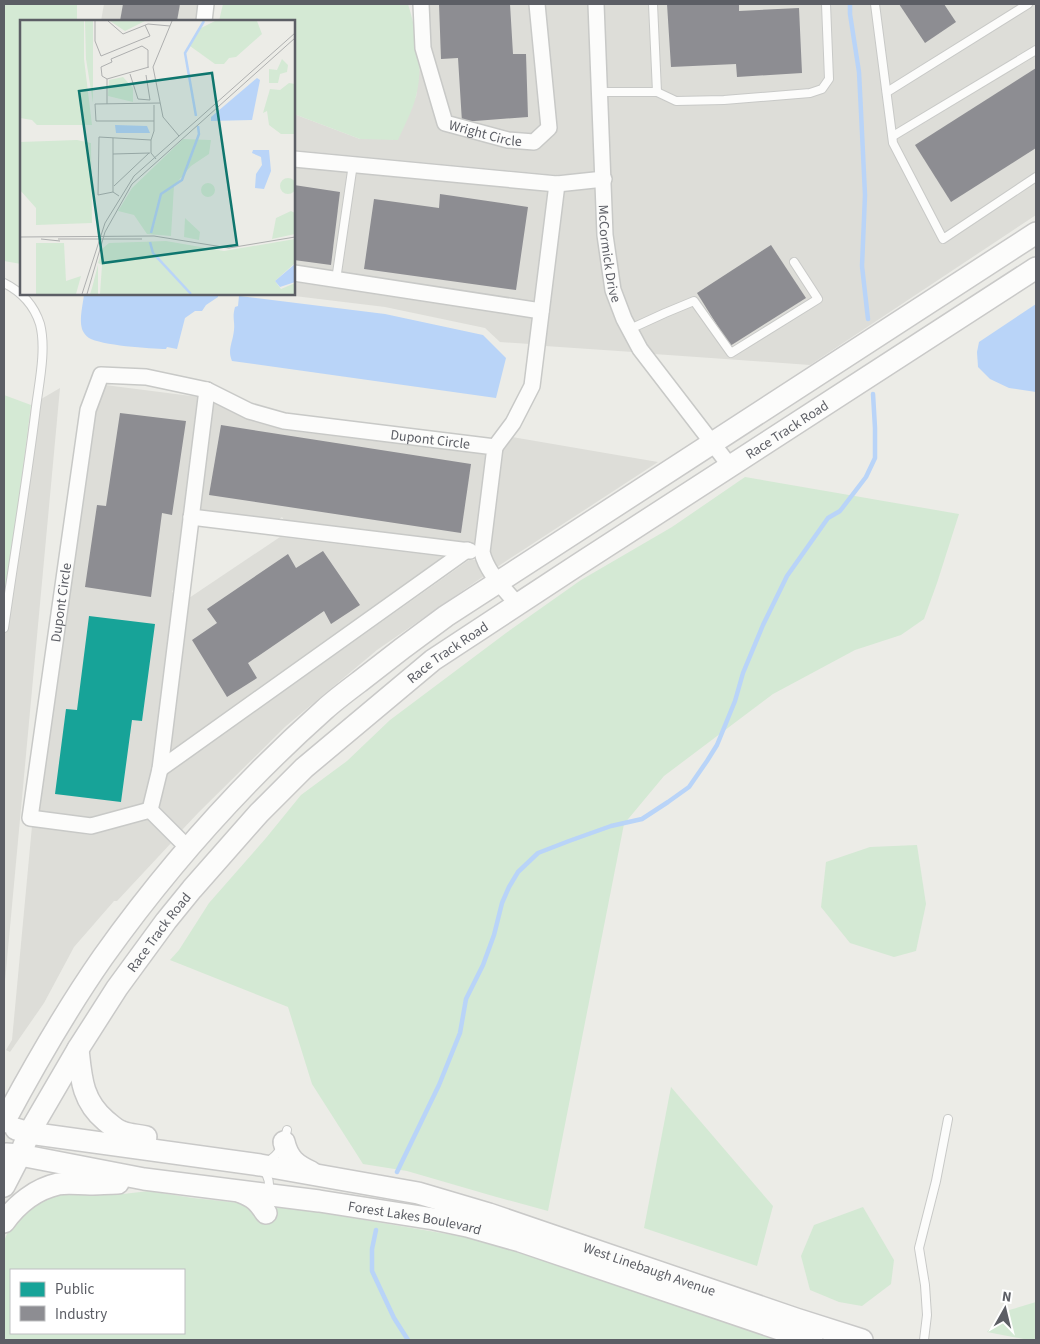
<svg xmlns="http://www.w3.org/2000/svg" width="1040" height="1344" font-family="'Source Sans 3',sans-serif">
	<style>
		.industrial { fill: #ddddd8 }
		.green { fill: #d4e9d4; fill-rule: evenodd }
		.water { fill: #b9d4f8 }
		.public { fill: #17a398 }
		.industry { fill: #8d8d92 }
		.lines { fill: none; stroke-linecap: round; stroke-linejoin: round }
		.stream { stroke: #b9d4f8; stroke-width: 4.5 }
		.lane-casing { stroke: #c8c9c7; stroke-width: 10 }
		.street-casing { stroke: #c8c9c7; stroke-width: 18 }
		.secondary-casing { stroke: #c9c9c8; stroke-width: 24 }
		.lane { stroke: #fcfcfb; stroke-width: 8 }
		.street { stroke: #fcfcfb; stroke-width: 15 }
		.secondary { stroke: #fcfcfb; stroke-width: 21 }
		.labels { text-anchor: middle; stroke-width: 5; stroke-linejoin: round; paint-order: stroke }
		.street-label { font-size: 14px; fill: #5c5e65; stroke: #fff }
		.inset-river { fill: none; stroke: #b9d4f8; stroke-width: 2.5 }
		.inset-road { fill: none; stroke: #aeafaf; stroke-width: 1 }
		.view { fill: #0f766e; fill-opacity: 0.15; stroke: #0f766e; stroke-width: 2.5 }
		.inset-edge { fill: none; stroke: #5c5e65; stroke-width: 2.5 }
	</style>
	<rect width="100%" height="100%" fill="#ecece7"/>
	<!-- industrial -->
	<g class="industrial">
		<path d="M104 4H199L196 21H101Z"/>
		<path d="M428 4H529L541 124 532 134 509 132 451 116 431 46Z"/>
		<path d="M544 4H589L596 172 557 175 294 150V114L360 139 416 97 420 64 438 126 443 131 506 148 533 150 539 148 553 134Z"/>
		<path d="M604 4H1036V215L810 365 654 354 646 344 631 315 621 287 612 234 611 187Z"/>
		<path d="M294 167 549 191 535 302 294 265Z"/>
		<path d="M596 188 598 237 606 291 633 352 545 346 563 191Z"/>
		<path d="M294 282 533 318 530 344 500 342 485 328 385 307 278 294H294Z"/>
		<path d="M105 385 199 397 182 524 175 589 172 591 174 595 153 767 144 803 90 818 39 811 95 412Z"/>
		<path d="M60 388 4 992V618L31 405Z"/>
		<path d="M213 402 247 419 283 430 487 454 476 544 284 520 282 517 278 520 199 510Z"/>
		<path d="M512 437 658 462 497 567 491 558 490 552 502 450Z"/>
		<path d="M280 537 445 557 169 753 189 598Z"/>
		<path d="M469 560H477L479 567 484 576 377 650 286 726 199 812 182 830 158 807 167 774Z"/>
		<path d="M148 819 172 842 117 901H114L74 947 44 1003 10 1052 6 1050 12 1040 32 826 90 835Z"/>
	</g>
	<!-- green -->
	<g class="green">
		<path d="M4 4H77V21H21V264L4 261Z"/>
		<path d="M223 4H408C417 34 424 65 416 96 413 110 404 126 398 140L360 139 294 114V21H219Z"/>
		<path d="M4 395 31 405 4 618Z"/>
		<path d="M745 477 959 514 937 583 924 619 901 635 855 650 773 694 664 776 624 824 548 1211 493 1196 407 1171 363 1164 312 1084 288 1007 170 960 179 950 209 903 266 838 301 795 347 761 390 720 506 633 581 580 672 527Z"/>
		<path d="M917 845 926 904 916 951 894 957 850 943 821 907 826 862 870 847Z"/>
		<path d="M671 1087 773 1206 757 1266 644 1228Z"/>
		<path d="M68 1191 100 1195 123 1194 149 1191 193 1198 250 1204 254 1209 264 1225 276 1215 274 1211 276 1207 312 1211 500 1243 783 1340H4V1241L10 1227 31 1205 47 1197ZM11 1270H184V1333H11Z"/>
		<path d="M863 1207 894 1260 891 1284 862 1306 839 1302 810 1290 801 1256 814 1225Z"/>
		<path d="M1036 1302V1340H1029L987 1332 1006 1311Z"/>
	</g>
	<!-- water -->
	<g class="water">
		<path d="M84 294H218V297L206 305 202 311H195L185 318 177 349 167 347 166 349C151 349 100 345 89 338 86 336 83 332 82 329 79 318 83 305 84 294Z"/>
		<path d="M239 296 385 314 483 335 506 358 496 398 232 361C227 350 233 342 234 330 235 321 232 318 235 307L238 306Z"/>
		<path d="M1036 304V392L1009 388 990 379 978 367 977 352 979 342Z"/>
	</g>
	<!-- public -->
	<path class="public" d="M89 616 155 624 142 721 132 720 121 802 55 794 66 709 77 710Z"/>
	<!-- industry -->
	<g class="industry">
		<path d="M123 4H180L177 21H120Z"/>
		<path d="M439 4H510L513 54H526L528 117 462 122 458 58 441 59Z"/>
		<path d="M667 4H739V11L799 8 802 73 737 77 736 64 671 67Z"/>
		<path d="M899 4H944L956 22 925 43Z"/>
		<path d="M1036 68V148L951 202 915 145Z"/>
		<path d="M294 185 340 192 331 265 294 260Z"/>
		<path d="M440 194 528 207 516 290 364 269 374 199 439 208Z"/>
		<path d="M771 245 806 298 730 346 697 293Z"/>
		<path d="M120 413 186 421 172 515 162 513 151 597 85 587 97 505 106 506Z"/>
		<path d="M221 425 471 464 461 533 209 495Z"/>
		<path d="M323 551 360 605 331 624 324 611 248 663 257 678 227 697 192 640 217 623 207 609 288 554 296 568Z"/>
	</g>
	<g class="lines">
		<!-- stream -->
		<g class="stream">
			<path d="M850 4V14L859 72 861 112 865 195 862 266 868 319"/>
			<path d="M397 1172 439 1085 460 1033 466 999 483 965 494 935 502 903 509 887 518 872 538 853 569 841 611 826 642 819 668 802 689 787 707 761 717 745 735 701 743 673 763 625 787 576 828 518 840 511 866 477 875 458V428L873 394"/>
			<path d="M376 1230 372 1249V1271L394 1318 408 1340"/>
		</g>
		<!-- lane casing -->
		<g class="lane-casing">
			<g id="lane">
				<path d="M653 4 657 92"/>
				<path d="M875 4 893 143 943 239 1036 177"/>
				<path d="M599 92H657L676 101 724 100 810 93 822 89 829 79 826 4"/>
				<path d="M887 92 1028 4"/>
				<path d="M893 136 1036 50"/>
				<path d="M336 280 353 164"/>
				<path d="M4 283C22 292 34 305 40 324 47 351 38 387 35 415 26 486 14 557 4 628"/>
				<path d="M630 329 665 313 694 301 731 353 818 299 794 262"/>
				<path d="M267 1162C281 1153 283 1145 287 1130"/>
				<path d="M263 1169C269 1177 270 1184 269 1194"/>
				<path d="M924 1340 927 1315 925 1285 919 1248 936 1181 948 1119"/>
			</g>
		</g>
		<!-- street casing -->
		<g class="street-casing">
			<g id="street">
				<path id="s1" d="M421 4 423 48 445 123 508 140 534 142 549 128 537 4"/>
				<path id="s2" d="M596 4 605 235 613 290 624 319 640 349 730 466"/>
				<path d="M204 21 206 4"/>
				<path d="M294 159 557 184 604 179"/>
				<path d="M294 273 541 311"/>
				<path d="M495 447 513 423 532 386 557 184"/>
				<path d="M191 517 470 551"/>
				<path d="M160 769 467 550"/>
				<path d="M150 810 160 769 207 390"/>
				<path id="s3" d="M188 848 150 810 91 826 30 818 88 410 101 375 146 377 207 390 249 411 284 421 495 447 482 552C487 573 504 588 517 604"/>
			</g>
		</g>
		<!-- secondary casing -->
		<g class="secondary-casing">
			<g id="secondary">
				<path d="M78 1049C81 1078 82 1101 106 1121 111 1125 116 1130 122 1132 129 1135 138 1135 146 1137"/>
				<path d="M4 1122C34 1066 66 1010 103 957 167 867 241 784 324 710 335 700 347 691 359 682 388 659 417 637 446 616L1036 233"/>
				<path id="s4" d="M16 1129 29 1133 260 1165 418 1193 489 1214 796 1319 862 1340"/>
				<path d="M284 1142C288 1159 296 1165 311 1172"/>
				<path id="s5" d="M6 1154 20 1155 144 1179 319 1201 434 1219 467 1226 520 1241 812 1340"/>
				<path id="s6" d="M4 1186 20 1155 29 1133 78 1049 117 988 166 921 192 889 259 813 304 768 433 660 576 566 1036 268"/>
				<path d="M241 1192C254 1197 258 1201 266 1213"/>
				<path d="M4 1222C17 1204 36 1189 58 1184 69 1182 79 1184 90 1184 99 1184 108 1183 118 1183"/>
			</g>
		</g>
		<!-- lane -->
		<use href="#lane" class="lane"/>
		<!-- street -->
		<use href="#street" class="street"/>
		<!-- secondary -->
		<use href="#secondary" class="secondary"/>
	</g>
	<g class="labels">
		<!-- street labels -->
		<g class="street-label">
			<text dy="5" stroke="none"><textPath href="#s1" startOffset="164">Wright Circle</textPath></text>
			<text dy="5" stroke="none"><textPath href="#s2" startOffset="250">McCormick Drive</textPath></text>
			<text dy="5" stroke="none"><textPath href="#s6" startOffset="1108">Race Track Road</textPath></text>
			<text dy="5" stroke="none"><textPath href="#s3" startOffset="964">Dupont Circle</textPath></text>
			<text dy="5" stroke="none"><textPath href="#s3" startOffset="394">Dupont Circle</textPath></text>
			<text dy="5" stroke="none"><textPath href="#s6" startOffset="702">Race Track Road</textPath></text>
			<text dy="5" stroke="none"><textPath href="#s6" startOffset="298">Race Track Road</textPath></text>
			<text dy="5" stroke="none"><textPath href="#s5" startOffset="414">Forest Lakes Boulevard</textPath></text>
			<text dy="5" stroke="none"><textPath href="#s4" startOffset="651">West Linebaugh Avenue</textPath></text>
		</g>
	</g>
	<!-- overview -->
	<g transform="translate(20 20)">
		<rect width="275" height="275" fill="#ecece7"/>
		<path d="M0 1H64V39L72 105H17L12 100 0 98ZM65 1H73V83L66 39ZM90 1H125L105 11ZM195 1H237L242 14 216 37 209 38 204 44H195L170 26 181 8ZM262 39 268 45 267 52 260 54 258 63H249V49L257 50ZM103 57 113 68V82L88 76 89 60ZM269 63 275 64V114H261L249 105 247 91 243 93 250 69 260 70ZM163 119 191 120 189 134 171 146 154 166 151 216 127 214 114 195 98 191 112 168ZM57 120 71 123 72 203 16 205V188L0 170V122ZM260 166a8 8 0 1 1 16 0a8 8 0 1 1-16 0ZM181 170a7 7 0 1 1 14 0a7 7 0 1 1-14 0ZM271 191 275 193V214L252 219 256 198ZM165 198 180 212 179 220 164 217ZM275 219V243L255 261 261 269 275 263V274H80L82 245 78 243 83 228 89 223 146 221 204 231ZM16 223H44L46 261 61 256 56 274H16ZM78 245V274H70L72 268Z" fill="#d4e9d4"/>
		<path d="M237 58 240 60 232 100 191 101V97ZM95 105 127 106 130 113H96ZM233 130H249L251 151 244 169 235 168 236 154 242 145 241 137 232 133ZM275 244V262L260 267 255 261Z" fill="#b9d4f8"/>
		<path class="inset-river" d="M176 96 165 33 184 1M131 213 141 174 162 160 179 114 178 106M130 222 133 233 171 274"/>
		<path class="inset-road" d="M75 1V21L81 36 130 16 125 5M88 1 103 14 128 4 150 6M152 1 133 47 143 97 159 116M110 54 118 79 130 80 126 55M87 59 82 56 81 47 92 42 91 39 122 26 128 30V47M87 84V59L129 47M134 101H76L75 84 140 83M93 118V172M131 120 134 111V85M93 134 130 133M94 166 129 133M99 176 93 172 78 175 79 117 131 120V133L136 139M0 217 134 216 209 228 275 217M21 219 40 221M38 219H122M62 274 85 203 114 156 275 13M67 274 85 212 112 164 275 18"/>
		<path class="view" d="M192 53 217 225 83 243 59 71Z"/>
		<rect width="275" height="275" class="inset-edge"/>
	</g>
	<!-- border -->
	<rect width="1040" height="1344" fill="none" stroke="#5c5e65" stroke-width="10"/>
	<!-- legend -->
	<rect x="10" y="1269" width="175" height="65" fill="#ffffff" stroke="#bebfc1"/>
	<rect x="20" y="1282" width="25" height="15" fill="#17a398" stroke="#bebfc1"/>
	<text x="55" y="1294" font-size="15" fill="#5c5e65">Public</text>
	<rect x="20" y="1306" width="25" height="15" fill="#8d8d92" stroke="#bebfc1"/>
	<text x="55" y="1319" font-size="15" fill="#5c5e65">Industry</text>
	<!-- north arrow -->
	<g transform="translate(1005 1309) rotate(8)" stroke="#ffffff" stroke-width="4" paint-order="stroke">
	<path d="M0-4L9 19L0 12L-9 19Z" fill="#5c5e65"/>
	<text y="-8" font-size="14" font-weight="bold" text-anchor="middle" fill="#5c5e65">N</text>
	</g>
</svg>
